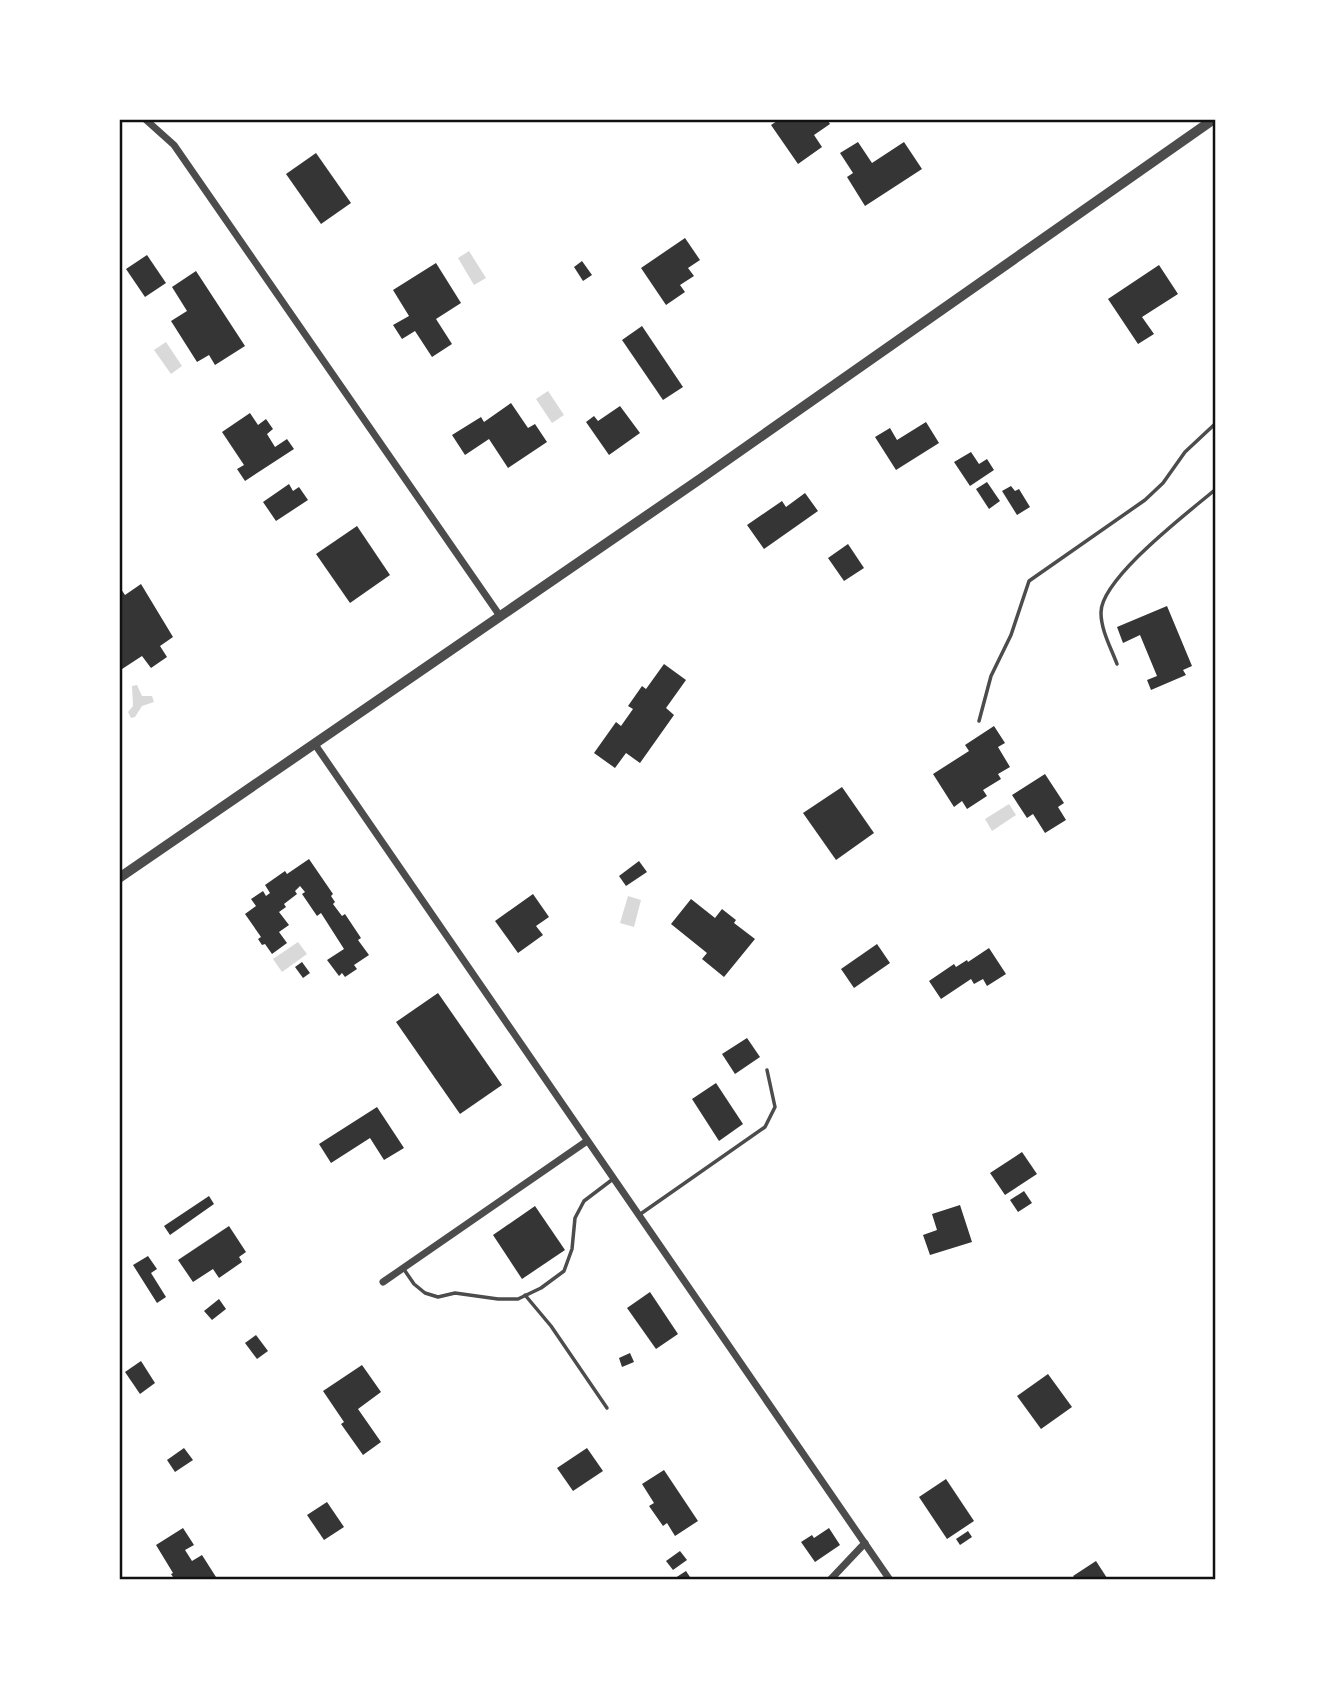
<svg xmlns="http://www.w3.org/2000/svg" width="1335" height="1699" font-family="Arial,sans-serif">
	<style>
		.water { fill: #d9d9d9 }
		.building { fill: #353535 }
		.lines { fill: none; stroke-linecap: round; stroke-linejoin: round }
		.service { stroke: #4c4c4c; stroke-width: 3.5 }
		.minor { stroke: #4c4c4c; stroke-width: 7 }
		.tertiary { stroke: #4c4c4c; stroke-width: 10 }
		.neatline { fill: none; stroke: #111; stroke-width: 2.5 }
	</style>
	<rect width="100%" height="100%" fill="#fff"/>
	<!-- water -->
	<g class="water">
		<path d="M469 251 486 278 474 285 458 258Z"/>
		<path d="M166 342 182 366 171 374 154 350Z"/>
		<path d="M548 391 564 415 552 423 536 399Z"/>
		<path d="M137 685 142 696H152L154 702 142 706 135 717 131 718 128 712 133 706 132 686Z"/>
		<path d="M1009 804 1016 815 992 831 985 819Z"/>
		<path d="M628 896 641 900 634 927 620 923Z"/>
		<path d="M298 942 307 954 282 972 273 959Z"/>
	</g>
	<!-- building -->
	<g class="building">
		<path d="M780 119H827L830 124 814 135 822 147 798 164 771 125Z"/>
		<path d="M858 142 872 163 904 142 922 169 865 206 847 177 853 173 840 153Z"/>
		<path d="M316 153 351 203 321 224 286 174Z"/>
		<path d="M685 238 700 260 688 268 694 276 680 285 685 292 666 305 641 268Z"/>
		<path d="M147 255 166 283 145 297 126 269Z"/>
		<path d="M582 261 592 275 583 281 574 267Z"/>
		<path d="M436 263 461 303 436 319 452 344 432 357 415 331 402 339 393 325 409 316 393 290Z"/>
		<path d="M1159 265 1178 294 1142 317 1154 334 1138 344 1108 299Z"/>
		<path d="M196 271 245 346 215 365 209 355 197 362 171 321 187 311 172 287Z"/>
		<path d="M642 326 683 387 663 400 622 340Z"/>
		<path d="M511 403 528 428 535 424 547 442 508 468 489 439 465 455 452 435 481 417 484 422Z"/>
		<path d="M620 406 640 433 609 455 586 422 594 416 598 421Z"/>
		<path d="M250 413 258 425 266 419 273 429 267 434 275 447 287 439 294 449 245 481 237 469 244 465 222 432Z"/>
		<path d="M926 422 939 443 896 470 875 437 890 428 897 440Z"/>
		<path d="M971 452 979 464 987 459 994 470 970 486 954 462Z"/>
		<path d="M987 482 1000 501 989 509 976 489Z"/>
		<path d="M289 484 293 491 299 487 308 500 276 521 263 502Z"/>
		<path d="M1011 486 1015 491 1019 489 1030 507 1017 515 1002 491Z"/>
		<path d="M805 493 818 511 764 549 747 525 782 501 786 507Z"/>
		<path d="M357 526 390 575 350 603 316 554Z"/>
		<path d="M848 544 864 568 844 581 828 558Z"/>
		<path d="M141 584 173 637 160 646 167 657 151 668 142 656 119 671V586L125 595Z"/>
		<path d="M1167 606 1192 666 1183 670 1186 675 1151 690 1147 680 1157 676 1140 635 1123 643 1117 627Z"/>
		<path d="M664 664 686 680 666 708 674 715 640 763 626 753 615 768 594 753 616 722 621 726 633 709 628 706 642 686 646 689Z"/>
		<path d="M994 726 1005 743 998 747 1010 767 998 774 1001 779 983 790 987 796 967 809 962 801 954 807 933 774 969 751 965 745Z"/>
		<path d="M1045 774 1064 803 1058 807 1066 820 1045 833 1033 814 1027 818 1012 795Z"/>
		<path d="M842 787 874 833 836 860 803 813Z"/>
		<path d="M309 859 333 894 331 896 335 902 333 904 342 916 345 914 361 938 358 940 369 955 354 965 357 969 345 977 342 973 339 976 327 960 344 949 321 913 317 916 302 894 305 892 300 886 295 891 297 894 284 904 286 907 279 912 289 925 279 932 287 943 272 954 265 944 262 945 258 939 261 937 245 914 256 906 251 899 263 891 266 896 270 893 265 885 285 871 287 874Z"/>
		<path d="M639 861 647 872 626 886 619 876Z"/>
		<path d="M533 894 549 917 536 926 543 935 518 953 495 921Z"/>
		<path d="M691 899 715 918 722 909 736 920 734 923 755 939 724 977 702 959 707 953 671 924Z"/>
		<path d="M877 944 890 963 854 988 841 969Z"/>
		<path d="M989 948 1006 974 987 986 983 979 974 984 971 979 941 999 929 981 954 964 956 967 967 960 968 962Z"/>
		<path d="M302 962 310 973 303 978 295 967Z"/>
		<path d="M438 993 502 1085 460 1114 396 1022Z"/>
		<path d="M747 1038 760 1057 735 1074 722 1054Z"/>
		<path d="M716 1083 743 1124 719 1141 692 1099Z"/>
		<path d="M377 1107 404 1148 384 1160 370 1138 331 1163 319 1144Z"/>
		<path d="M1022 1152 1037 1174 1005 1195 990 1173Z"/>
		<path d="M1024 1191 1032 1203 1018 1212 1010 1200Z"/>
		<path d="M209 1196 214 1204 170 1235 164 1226Z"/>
		<path d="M960 1205 972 1242 930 1255 923 1235 937 1230 932 1214Z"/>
		<path d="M535 1206 565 1250 522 1279 493 1235Z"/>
		<path d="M229 1226 246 1252 239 1257 242 1262 219 1278 213 1269 193 1282 178 1260Z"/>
		<path d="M148 1256 157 1269 151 1273 166 1297 157 1303 133 1265Z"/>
		<path d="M650 1292 678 1334 656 1349 627 1308Z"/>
		<path d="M219 1299 226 1309 212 1320 204 1311Z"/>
		<path d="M256 1335 268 1351 257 1359 245 1343Z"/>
		<path d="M630 1353 634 1362 622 1367 619 1358Z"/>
		<path d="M141 1361 155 1383 140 1394 125 1372Z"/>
		<path d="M362 1365 381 1392 358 1409 381 1442 363 1455 341 1424 344 1422 323 1391Z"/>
		<path d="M1048 1374 1072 1407 1041 1429 1017 1396Z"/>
		<path d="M184 1448 193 1460 175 1472 167 1460Z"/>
		<path d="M587 1448 603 1471 573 1491 557 1468Z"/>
		<path d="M664 1470 698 1521 675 1536 667 1523 663 1526 649 1506 654 1503 642 1484Z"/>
		<path d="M946 1479 974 1521 947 1539 919 1497Z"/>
		<path d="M327 1502 344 1527 324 1540 307 1515Z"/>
		<path d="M183 1528 194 1545 185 1550 192 1561 202 1555 216 1577 212 1580H175L171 1574 173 1573 156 1545Z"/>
		<path d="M829 1528 840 1545 815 1562 801 1542 812 1535 814 1538Z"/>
		<path d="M968 1531 972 1537 960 1545 956 1539Z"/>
		<path d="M680 1551 687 1560 673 1570 666 1561Z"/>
		<path d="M1096 1561 1107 1578 1103 1580H1076L1073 1576Z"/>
		<path d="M686 1571 692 1580H672Z"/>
	</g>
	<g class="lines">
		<!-- service -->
		<g class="service">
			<path d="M1117 664C1111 648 1101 630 1101 613 1100 579 1190 511 1216 489"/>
			<path d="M979 721 991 676 1011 635 1029 581 1145 500 1163 483 1185 452 1216 423"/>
			<path d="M639 1215 765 1127 775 1107 767 1070"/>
			<path d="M403 1268 414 1284 425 1293 438 1297 455 1293 498 1299H518L541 1288 564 1271 572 1249 575 1218 584 1201 613 1179"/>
			<path d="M525 1295 551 1326 607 1408"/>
		</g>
		<!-- minor -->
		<g class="minor">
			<path d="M145 119 174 145 500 616"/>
			<path d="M314 743 890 1580"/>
			<path d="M383 1282 587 1141"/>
			<path d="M830 1580 865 1543"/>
		</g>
		<!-- tertiary -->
		<path class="tertiary" d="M119 878 703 477 1214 119"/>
	</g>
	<!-- border -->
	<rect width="1335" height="1699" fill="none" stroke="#ffffff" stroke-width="242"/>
	<rect x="121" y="121" width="1093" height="1457" class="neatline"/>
</svg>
